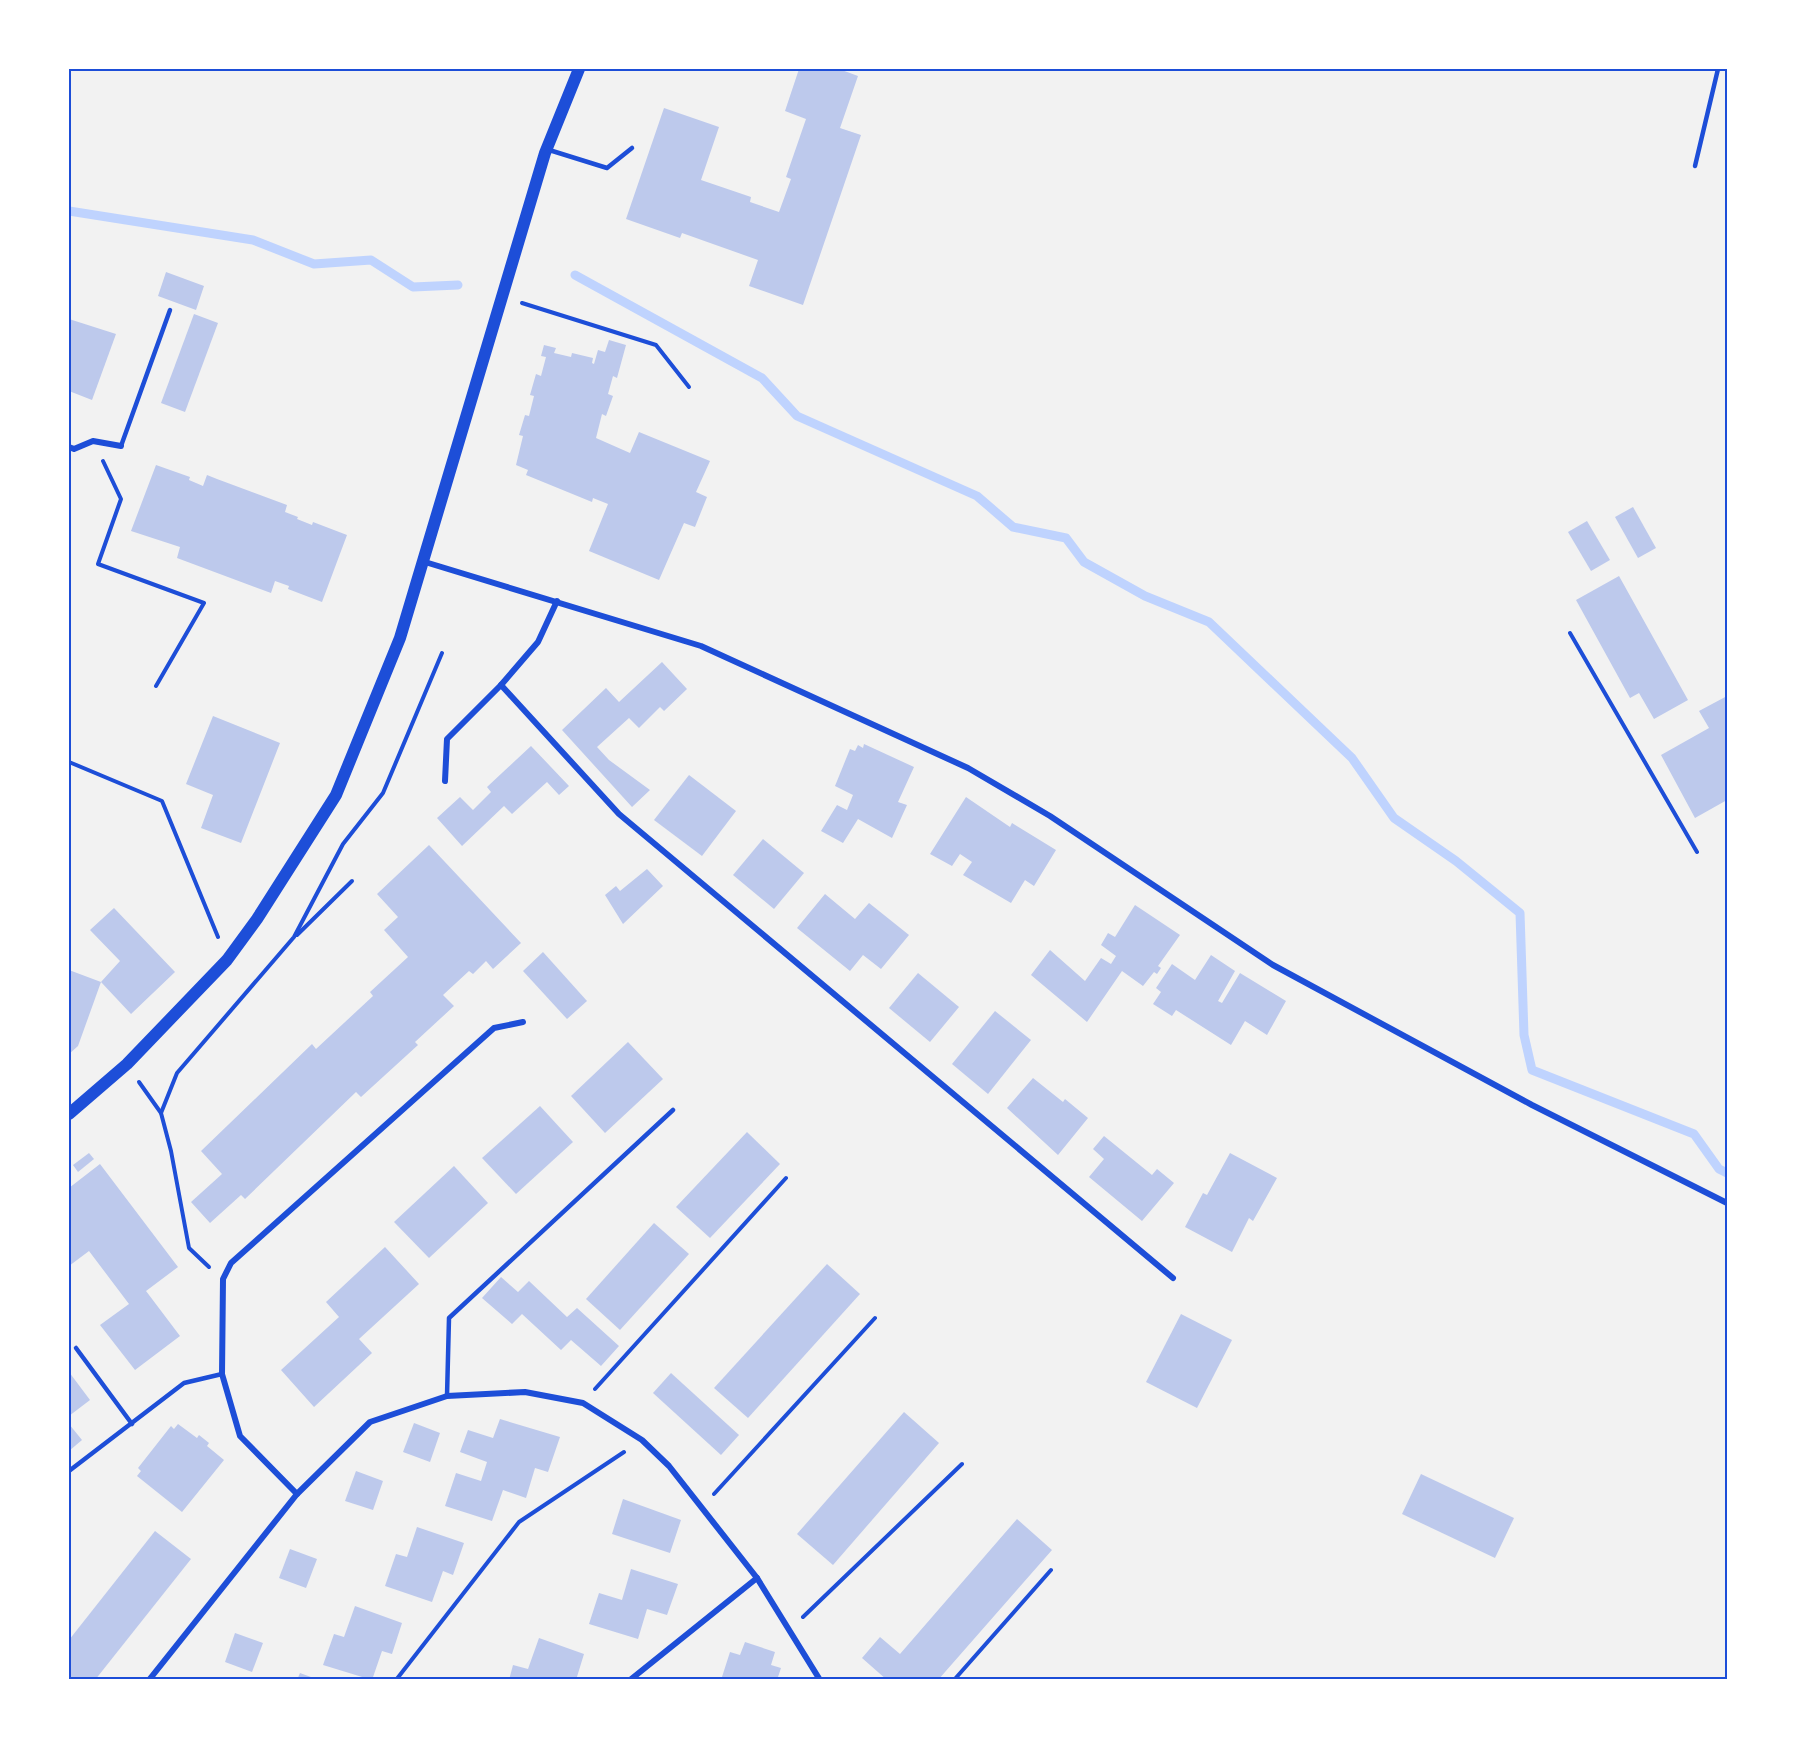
<svg xmlns="http://www.w3.org/2000/svg" width="1796" height="1749" font-family="Signika,sans-serif">
	<style>
		.lines { fill: none; stroke-linecap: round; stroke-linejoin: round }
		.stream { stroke: #bfd3fe; stroke-width: 9 }
		.building { fill: #bdc9ec }
		.path { stroke: #1d4ed8; stroke-width: 4 }
		.service { stroke: #1d4ed8; stroke-width: 4.5 }
		.minor { stroke: #1d4ed8; stroke-width: 6 }
		.secondary { stroke: #1d4ed8; stroke-width: 12 }
		.neatline { fill: none; stroke: #1d4ed8; stroke-width: 2 }
	</style>
	<rect width="100%" height="100%" fill="#f2f2f2"/>
	<g class="lines">
		<!-- stream -->
		<g class="stream">
			<path d="M69 211 253 240 314 264 371 260 413 287 458 285"/>
			<path d="M575 275 762 378 797 416 977 496 1013 527 1066 538 1084 562 1145 596 1209 622 1352 758 1394 818 1456 861 1520 913 1524 1035 1532 1070 1694 1134 1719 1169 1727 1173"/>
		</g>
	</g>
	<!-- building -->
	<g class="building">
		<path d="M799 69H839L858 76 840 128 861 135 803 305 749 286 758 260 682 233 680 238 626 219 664 108 719 127 701 180 751 197 750 202 779 212 791 179 786 177 806 119 785 111Z"/>
		<path d="M166 272 204 286 196 310 158 296Z"/>
		<path d="M194 314 218 323 185 412 161 403Z"/>
		<path d="M69 319 116 334 92 400 69 391Z"/>
		<path d="M609 340 626 345 617 378 613 376 608 394 613 396 606 416 602 414 596 438 630 453 639 432 710 461 696 492 707 497 695 527 684 523 659 580 589 551 608 504 593 498 592 502 526 475 528 470 516 465 523 436 519 435 525 415 529 416 534 396 530 395 536 374 541 376 546 357 541 356 544 345 556 348 554 353 571 357 572 353 593 358 592 363 594 364 598 350 605 352Z"/>
		<path d="M156 465 190 477 189 480 203 486 207 475 217 479 287 505 285 512 298 517 297 519 312 525 313 522 347 535 322 602 288 589 289 586 275 581 271 593 177 558 180 547 131 531Z"/>
		<path d="M1633 507 1656 548 1638 558 1615 517Z"/>
		<path d="M1587 521 1610 560 1591 571 1568 532Z"/>
		<path d="M1619 576 1688 700 1654 719 1639 693 1630 698 1576 600Z"/>
		<path d="M662 662 687 689 664 711 660 707 639 728 629 718 597 747 609 760 650 790 632 807 562 730 606 688 619 702Z"/>
		<path d="M1727 696V800L1695 818 1661 755 1709 728 1699 711Z"/>
		<path d="M213 716 280 743 241 843 201 828 213 795 186 784Z"/>
		<path d="M864 744 914 767 898 802 907 805 892 838 858 819 843 843 821 831 837 805 847 810 853 795 835 786 850 749 855 751 858 745 863 748Z"/>
		<path d="M531 746 569 786 559 795 547 782 512 814 504 806 462 846 437 818 460 797 473 810 491 792 487 787Z"/>
		<path d="M689 775 736 811 702 856 654 820Z"/>
		<path d="M966 797 1010 827 1012 823 1056 850 1034 886 1025 880 1011 903 963 875 972 862 960 854 952 866 930 854Z"/>
		<path d="M763 839 804 873 774 909 733 875Z"/>
		<path d="M429 845 521 943 493 969 486 961 473 974 469 971 443 995 454 1006 415 1042 418 1045 361 1097 356 1092 245 1199 241 1195 210 1223 191 1202 222 1174 201 1151 312 1044 316 1049 373 996 370 992 408 957 384 930 398 917 377 894Z"/>
		<path d="M647 869 663 886 623 924 605 895 616 886 620 891Z"/>
		<path d="M825 894 855 919 869 903 909 935 881 969 863 955 850 971 797 928Z"/>
		<path d="M1135 905 1180 935 1158 966 1161 968 1157 974 1154 972 1143 986 1122 971 1087 1022 1031 975 1050 950 1085 981 1101 958 1111 964 1116 956 1101 945 1108 933 1115 937Z"/>
		<path d="M114 908 175 972 131 1014 101 982 78 1046 69 1054V970L101 982 120 961 90 930Z"/>
		<path d="M543 952 587 1001 567 1019 523 971Z"/>
		<path d="M1211 955 1235 971 1218 1001 1222 1003 1240 973 1286 1001 1267 1035 1245 1021 1231 1045 1176 1010 1172 1016 1153 1004 1161 992 1156 988 1172 964 1195 980Z"/>
		<path d="M918 973 959 1007 930 1042 889 1008Z"/>
		<path d="M995 1011 1031 1040 988 1094 952 1064Z"/>
		<path d="M628 1042 663 1079 605 1133 571 1096Z"/>
		<path d="M1033 1078 1063 1102 1065 1099 1088 1118 1058 1155 1007 1108Z"/>
		<path d="M540 1106 573 1142 516 1194 482 1158Z"/>
		<path d="M747 1132 780 1164 710 1238 676 1207Z"/>
		<path d="M1104 1136 1152 1175 1157 1169 1174 1183 1142 1221 1089 1177 1104 1159 1093 1149Z"/>
		<path d="M89 1153 94 1159 78 1172 73 1165Z"/>
		<path d="M1230 1153 1277 1178 1253 1221 1249 1218 1232 1252 1185 1227 1203 1193 1207 1195Z"/>
		<path d="M100 1164 178 1267 146 1291 180 1336 135 1370 100 1325 129 1304 89 1251 69 1266V1188Z"/>
		<path d="M454 1166 488 1203 429 1258 394 1222Z"/>
		<path d="M654 1223 689 1254 620 1330 586 1299Z"/>
		<path d="M385 1247 419 1284 359 1339 372 1353 314 1407 281 1370 339 1317 326 1302Z"/>
		<path d="M827 1264 860 1294 748 1418 714 1388Z"/>
		<path d="M501 1277 518 1292 529 1281 567 1317 577 1308 619 1346 601 1366 571 1340 561 1350 522 1314 512 1324 482 1298Z"/>
		<path d="M1181 1314 1232 1340 1197 1408 1146 1382Z"/>
		<path d="M69 1372 90 1400 69 1416Z"/>
		<path d="M671 1373 739 1435 721 1455 653 1393Z"/>
		<path d="M904 1412 939 1443 833 1565 797 1534Z"/>
		<path d="M500 1419 560 1437 548 1472 535 1468 526 1498 503 1490 492 1521 445 1506 456 1473 481 1481 487 1462 460 1452 468 1430 493 1438Z"/>
		<path d="M414 1423 440 1433 430 1462 403 1452Z"/>
		<path d="M69 1424 82 1440 69 1451Z"/>
		<path d="M178 1424 197 1438 199 1435 209 1443 207 1446 224 1460 182 1512 137 1476 141 1471 138 1468 171 1426 174 1429Z"/>
		<path d="M356 1471 383 1481 373 1510 345 1501Z"/>
		<path d="M1421 1474 1514 1518 1495 1558 1402 1514Z"/>
		<path d="M623 1499 681 1520 670 1553 612 1534Z"/>
		<path d="M1017 1519 1052 1550 938 1680H887L862 1658 880 1637 900 1654Z"/>
		<path d="M417 1527 464 1543 453 1575 443 1571 432 1602 385 1586 396 1554 407 1557Z"/>
		<path d="M155 1531 191 1559 95 1680H71L69 1640Z"/>
		<path d="M290 1549 317 1559 306 1588 279 1578Z"/>
		<path d="M631 1569 678 1584 667 1615 647 1609 638 1639 589 1624 599 1593 622 1600Z"/>
		<path d="M355 1606 402 1623 392 1654 382 1651 372 1680 323 1665 334 1634 344 1637Z"/>
		<path d="M235 1633 263 1643 252 1672 225 1662Z"/>
		<path d="M539 1638 584 1654 576 1680H509L513 1665 528 1669Z"/>
		<path d="M745 1642 775 1652 771 1665 781 1668 777 1680H721L730 1652 740 1655Z"/>
		<path d="M300 1673 319 1680H297Z"/>
	</g>
	<g class="lines">
		<!-- path -->
		<g class="path">
			<path d="M522 303 656 345 689 387"/>
			<path d="M103 461 121 499 98 564 204 603 156 686"/>
			<path d="M1570 633 1697 852"/>
			<path d="M69 762 162 801 218 937"/>
			<path d="M297 935 352 881"/>
			<path d="M139 1082 161 1113 171 1151 189 1248 209 1267"/>
			<path d="M161 1113 177 1073 294 937 343 844 383 793 442 653"/>
			<path d="M595 1389 786 1178"/>
			<path d="M714 1494 875 1318"/>
			<path d="M803 1617 962 1464"/>
			<path d="M396 1680 519 1522 624 1452"/>
			<path d="M954 1680 1051 1570"/>
		</g>
		<!-- service -->
		<g class="service">
			<path d="M546 149 607 168 632 148"/>
			<path d="M1695 166 1718 69"/>
			<path d="M121 446 170 310"/>
			<path d="M76 1348 132 1424"/>
			<path d="M447 1396 449 1318 673 1110"/>
			<path d="M69 1471 184 1383 222 1374"/>
		</g>
		<!-- minor -->
		<g class="minor">
			<path d="M69 447 74 449 93 441 121 446"/>
			<path d="M425 562 701 646 968 768 1050 816 1273 965 1532 1105 1727 1203"/>
			<path d="M501 685 619 814 1173 1278"/>
			<path d="M445 781 447 739 501 685 538 642 557 601"/>
			<path d="M297 1494 240 1436 222 1374 223 1279 231 1263 494 1028 523 1022"/>
			<path d="M149 1680 297 1494 370 1422 447 1396 525 1392 583 1403 642 1440 669 1466 757 1578 820 1680"/>
			<path d="M630 1680 757 1578"/>
		</g>
		<!-- secondary -->
		<path class="secondary" d="M69 1114 127 1064 227 960 257 919 336 795 400 638 545 153 579 69"/>
	</g>
	<!-- border -->
	<rect width="1796" height="1749" fill="none" stroke="#ffffff" stroke-width="141"/>
	<rect x="70" y="70" width="1656" height="1608" class="neatline"/>
</svg>
